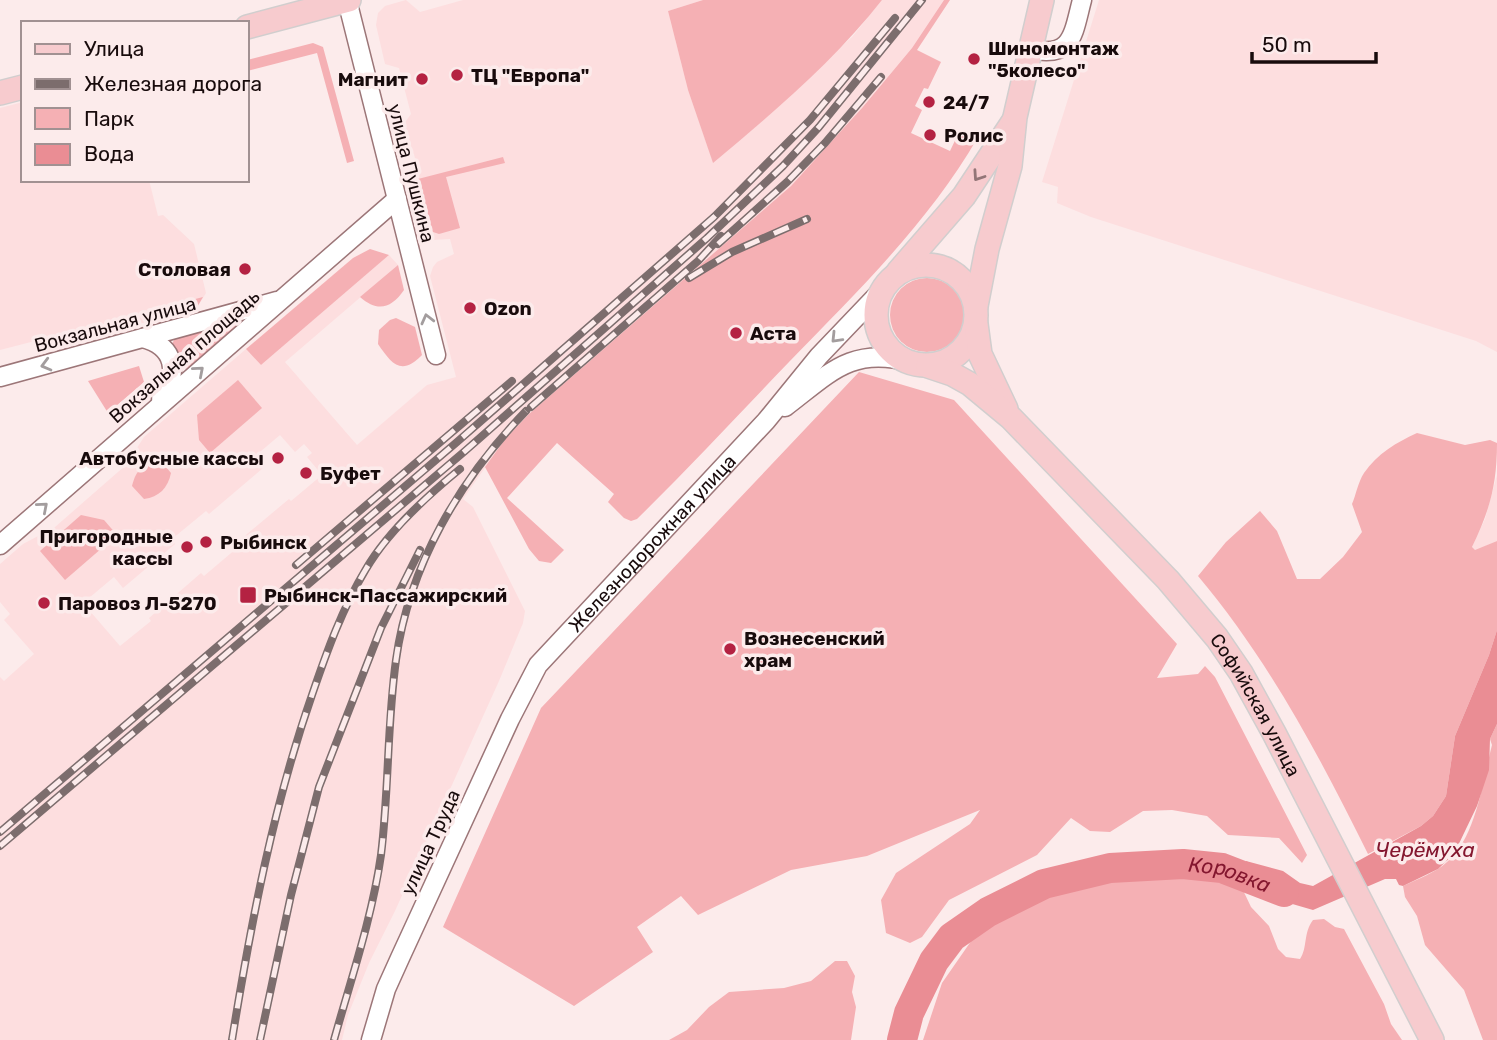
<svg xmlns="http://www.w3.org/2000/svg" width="1497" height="1040" font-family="Rubik,sans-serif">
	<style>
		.built { fill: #fddedf; fill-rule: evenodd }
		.green { fill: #f5b0b4 }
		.water { fill: #ea8d94 }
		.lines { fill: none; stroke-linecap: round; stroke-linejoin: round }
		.river { stroke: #ea8d94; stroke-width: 30 }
		.minor-casing { stroke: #9c7678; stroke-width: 21 }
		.major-casing { stroke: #d1cece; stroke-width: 26 }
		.minor { stroke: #fff; stroke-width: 18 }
		.major { stroke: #f7cbce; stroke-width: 23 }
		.rail-casing { stroke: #7c6d6d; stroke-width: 8 }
		.rail { stroke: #fcebeb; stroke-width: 5; stroke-dasharray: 16; stroke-linecap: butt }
		.oneway { stroke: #937577 }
		.oneway2 { stroke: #a39d9e }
		.poi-dot { fill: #b42242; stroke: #fcebeb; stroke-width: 2.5 }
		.labels { text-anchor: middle; stroke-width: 7; stroke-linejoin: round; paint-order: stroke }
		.poi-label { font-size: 19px; font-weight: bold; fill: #180b0c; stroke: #fcebeb; text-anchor: start }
		.street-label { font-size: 19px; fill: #180b0c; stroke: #fcebeb }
		.water-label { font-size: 21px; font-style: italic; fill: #84172f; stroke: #fcebeb }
	</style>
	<rect width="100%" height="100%" fill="#fcebeb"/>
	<!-- built -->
	<g class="built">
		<path d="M406 0 420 12 463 0H703L668 11 688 90 713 162 852 37 882 0H944L912 48 829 147 791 186 706 262 529 414 506 438 463 499 473 507 525 611 523 623 499 681 395 911 369 963 348 1015 342 1040H0V677L4 681 34 654 4 620 10 614 0 602V564L23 544 55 527 126 465 144 437 246 349 261 365 389 255 398 265 285 362 357 445 427 385 456 377 430 276 433 267 437 262 454 254 450 239 432 240 423 227 409 174 410 168 416 163 414 154 405 149 401 138 403 125 411 114 399 68 385 64 376 25 378 13 385 6ZM280 435 295 452 304 444 312 453 307 457 322 475 291 501 289 499 235 544 237 548 204 576 201 573 149 618 151 621 120 646 83 603 114 577 123 588 175 544 172 539 206 511 209 514 263 468 254 457Z"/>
		<path d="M1099 0H1497V352L1476 341 1091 217 1057 203 1058 187 1042 182Z"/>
		<path d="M23 102V180H149L158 216 163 215 194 244 206 293 196 309 124 328H85L0 350V108Z"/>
		<path d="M1497 475V541L1474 551 1472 547 1485 519Z"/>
	</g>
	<!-- green -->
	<g class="green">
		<path d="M703 0H882C833 62 774 112 713 163L688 90 668 11Z"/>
		<path d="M944 0H950L917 50 941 62 928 89 924 88 915 106 922 110 911 133 950 151 960 130 978 137C929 222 857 292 789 362 739 414 689 468 637 519L631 521 624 518 608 502 614 494 557 443 507 498 564 550 551 563 539 561 529 549 485 467 506 438 529 414 791 186 862 108 912 48Z"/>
		<path d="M313 43 323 47 354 161 347 163 317 53 247 71V60Z"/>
		<path d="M503 157 505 163 446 177 460 228 439 234 433 232 418 179Z"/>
		<path d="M370 249 389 255 261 365 246 349 353 258Z"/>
		<path d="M398 265 404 290C391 309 377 312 360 297Z"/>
		<circle cx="927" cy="315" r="37"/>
		<path d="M203 297 196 309 144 322 150 311Z"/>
		<path d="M261 312 191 369C177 370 175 358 171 346L176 336Z"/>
		<path d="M396 318 415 327 422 355C401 377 391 363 378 344L379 330 390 320Z"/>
		<path d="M139 366 144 382 108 413 88 381Z"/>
		<path d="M859 372 954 400 1177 644 1157 678 1198 674 1205 666 1215 677 1307 855 1302 863 1279 838 1228 835 1207 816 1172 810 1143 811 1110 832 1090 831 1071 818 1037 855 949 900 922 937 910 943 886 933 881 900 896 873 970 824 980 810 867 856 791 870 698 915 681 896 637 927 653 952 574 1006 443 927 541 708Z"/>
		<path d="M238 380 262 408 210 453 199 440 197 415Z"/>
		<path d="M1417 433 1465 445 1490 440 1497 443C1497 484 1490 510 1472 547L1475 550 1497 541V630L1489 655 1455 736 1446 796 1433 816 1421 826 1368 854C1320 757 1268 659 1198 576L1226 542 1260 511 1277 531 1297 579H1320L1343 557 1362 532 1352 504C1356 495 1358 482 1364 473 1377 454 1397 442 1417 433Z"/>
		<path d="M161 461 171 473C168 488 159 497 144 499L132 486C136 469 144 463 161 461Z"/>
		<path d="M81 515 104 520 117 535 65 580 40 551Z"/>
		<path d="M1497 724V1040H1483L1464 990 1425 945 1417 916 1405 897 1403 886C1418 879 1435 873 1447 862 1476 838 1483 780 1492 745L1490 739Z"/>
		<path d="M1204 873 1241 886 1251 907 1269 926 1278 949 1286 957 1300 959C1308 947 1303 933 1313 920L1324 919 1335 927 1344 929 1384 1004 1391 1024 1402 1040H923L942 983 976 934 1034 899 1079 884 1127 874Z"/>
		<path d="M835 961H847L855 976 852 992 856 1007 851 1040H669L687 1030 709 1007 729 992 784 988 811 981Z"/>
	</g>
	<!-- water -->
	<path class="water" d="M1497 630V724L1490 739 1489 770 1477 806 1454 854 1438 869 1403 886 1399 885 1396 879H1385L1313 910 1247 891 1246 861 1283 871 1300 883 1313 886 1421 826 1433 816 1446 796 1455 736 1489 655Z"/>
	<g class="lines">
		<!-- river -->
		<path class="river" id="s1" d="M902 1040 909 1013 934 961 952 937 988 912 1044 884 1110 868 1183 864 1222 868 1284 892"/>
		<!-- minor casing -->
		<g class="minor-casing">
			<g id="minor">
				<path d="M347 0 436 355"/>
				<path d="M1030 49C1073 59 1073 34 1082 0"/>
				<path d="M143 338C176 347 179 373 161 399"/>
				<path d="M0 377 277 301"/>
				<path d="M785 407C830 373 851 346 910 362"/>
				<path d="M0 545 397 199"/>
				<path id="s2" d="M371 1040 386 989 400 958 510 719 538 665 766 421 819 356 883 289"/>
			</g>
		</g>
		<!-- major casing -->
		<g class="major-casing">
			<g id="major">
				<path d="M247 27 349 0"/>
				<path d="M0 93 23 87"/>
				<circle cx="926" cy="315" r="50"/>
				<path d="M898 272 964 196 1013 122"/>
				<path d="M976 306 987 249 1010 166 1015 117 1042 0"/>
				<path d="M976 324 980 354 1006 409"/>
				<path id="s3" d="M928 366 952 374 970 384 1011 418 1168 580 1217 638 1241 673 1274 733 1432 1040"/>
			</g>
		</g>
		<!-- minor -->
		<use href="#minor" class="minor"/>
		<!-- major -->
		<use href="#major" class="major"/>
		<!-- rail casing -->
		<g class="rail-casing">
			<g id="rail">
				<path d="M718 244 787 182 825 143 881 77"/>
				<path d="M689 278 732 252 807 219"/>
				<path d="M531 407 698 261 721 236"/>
				<path d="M296 565 512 381"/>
				<path d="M0 832 457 442 714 217 810 120 895 18"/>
				<path d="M0 846 465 451 707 238 783 166 819 127 922 0"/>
				<path d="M232 1040C251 923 273 807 312 695 327 651 342 609 366 569 387 533 428 495 460 469"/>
				<path d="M260 1040 291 895 319 787 381 628 420 550"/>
				<path d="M334 1040C351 979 372 918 381 855 389 790 387 724 396 660 409 565 460 479 526 411"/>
			</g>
		</g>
		<!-- rail -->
		<use href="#rail" class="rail"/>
	</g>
	<!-- one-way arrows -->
	<defs><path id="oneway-chevron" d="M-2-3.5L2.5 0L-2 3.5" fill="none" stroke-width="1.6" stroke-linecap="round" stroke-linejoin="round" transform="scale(1.75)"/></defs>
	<use class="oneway" href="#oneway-chevron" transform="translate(978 176) rotate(124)"/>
	<g class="oneway2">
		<use href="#oneway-chevron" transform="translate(427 319) rotate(-104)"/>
		<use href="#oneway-chevron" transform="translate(836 338) rotate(134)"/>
		<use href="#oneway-chevron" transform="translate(46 365) rotate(165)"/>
		<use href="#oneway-chevron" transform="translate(199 371) rotate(-41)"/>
		<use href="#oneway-chevron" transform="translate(43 507) rotate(-41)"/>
	</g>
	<!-- markers -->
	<g class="poi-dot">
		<circle cx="974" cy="59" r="7"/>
		<circle cx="457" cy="75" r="7"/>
		<circle cx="422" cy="79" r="7"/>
		<circle cx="929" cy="102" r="7"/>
		<circle cx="930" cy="135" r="7"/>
		<circle cx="245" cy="269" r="7"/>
		<circle cx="470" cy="308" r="7"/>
		<circle cx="736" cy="333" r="7"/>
		<circle cx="278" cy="458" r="7"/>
		<circle cx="306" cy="473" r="7"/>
		<circle cx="206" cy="542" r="7"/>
		<circle cx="187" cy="547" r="7"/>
		<rect x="239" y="586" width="18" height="18" rx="3.5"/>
		<circle cx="44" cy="603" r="7"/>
		<circle cx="730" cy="649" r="7"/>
	</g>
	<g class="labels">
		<!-- poi labels -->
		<g class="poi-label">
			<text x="988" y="55">Шиномонтаж<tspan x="988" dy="22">"5колесо"</tspan></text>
			<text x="471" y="82">ТЦ "Европа"</text>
			<text x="408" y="86" text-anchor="end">Магнит</text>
			<text x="943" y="109">24/7</text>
			<text x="944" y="142">Ролис</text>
			<text x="231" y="276" text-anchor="end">Столовая</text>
			<text x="484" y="315">Ozon</text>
			<text x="750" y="340">Аста</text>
			<text x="264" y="465" text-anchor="end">Автобусные кассы</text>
			<text x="320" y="480">Буфет</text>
			<text x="173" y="543" text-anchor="end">Пригородные<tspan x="173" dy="22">кассы</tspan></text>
			<text x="220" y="549">Рыбинск</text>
			<text x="264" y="602">Рыбинск-Пассажирский</text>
			<text x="58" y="610">Паровоз Л-5270</text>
			<text x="744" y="645">Вознесенский<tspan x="744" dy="22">храм</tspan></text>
		</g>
		<!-- street labels -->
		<g class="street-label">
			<text transform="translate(412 173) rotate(76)" y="7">улица Пушкина</text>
			<text transform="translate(115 324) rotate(-15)" y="7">Вокзальная улица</text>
			<text transform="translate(184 356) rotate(-41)" y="7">Вокзальная площадь</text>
			<text dy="7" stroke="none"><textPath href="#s2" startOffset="578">Железнодорожная улица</textPath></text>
			<text dy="7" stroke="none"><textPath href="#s3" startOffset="478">Софийская улица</textPath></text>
			<text transform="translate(430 842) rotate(-65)" y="7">улица Труда</text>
		</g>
		<!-- water labels -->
		<g class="water-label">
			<text x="1425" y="857">Черёмуха</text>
			<text dy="7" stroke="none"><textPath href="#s1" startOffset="411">Коровка</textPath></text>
		</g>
	</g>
	<!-- legend -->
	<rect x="21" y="21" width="228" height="161" fill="#fcebeb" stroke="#a19192" stroke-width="2"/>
	<rect x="35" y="44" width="35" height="10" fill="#f7cbce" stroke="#a19192" stroke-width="2"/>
	<text x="84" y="56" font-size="21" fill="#180b0c">Улица</text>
	<rect x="35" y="79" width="35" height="10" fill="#7c6d6d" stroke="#a19192" stroke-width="2"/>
	<text x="84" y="91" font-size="21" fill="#180b0c">Железная дорога</text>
	<rect x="35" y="108" width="35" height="21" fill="#f5b0b4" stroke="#a19192" stroke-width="2"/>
	<text x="84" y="126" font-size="21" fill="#180b0c">Парк</text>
	<rect x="35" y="144" width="35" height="21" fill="#ea8d94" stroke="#a19192" stroke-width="2"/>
	<text x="84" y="161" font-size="21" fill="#180b0c">Вода</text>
	<!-- scale -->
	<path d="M1252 52v10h124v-10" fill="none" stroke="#180b0c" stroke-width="3.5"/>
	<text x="1262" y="52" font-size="21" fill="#180b0c" stroke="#fcebeb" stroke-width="5" paint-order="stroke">50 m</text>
</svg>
